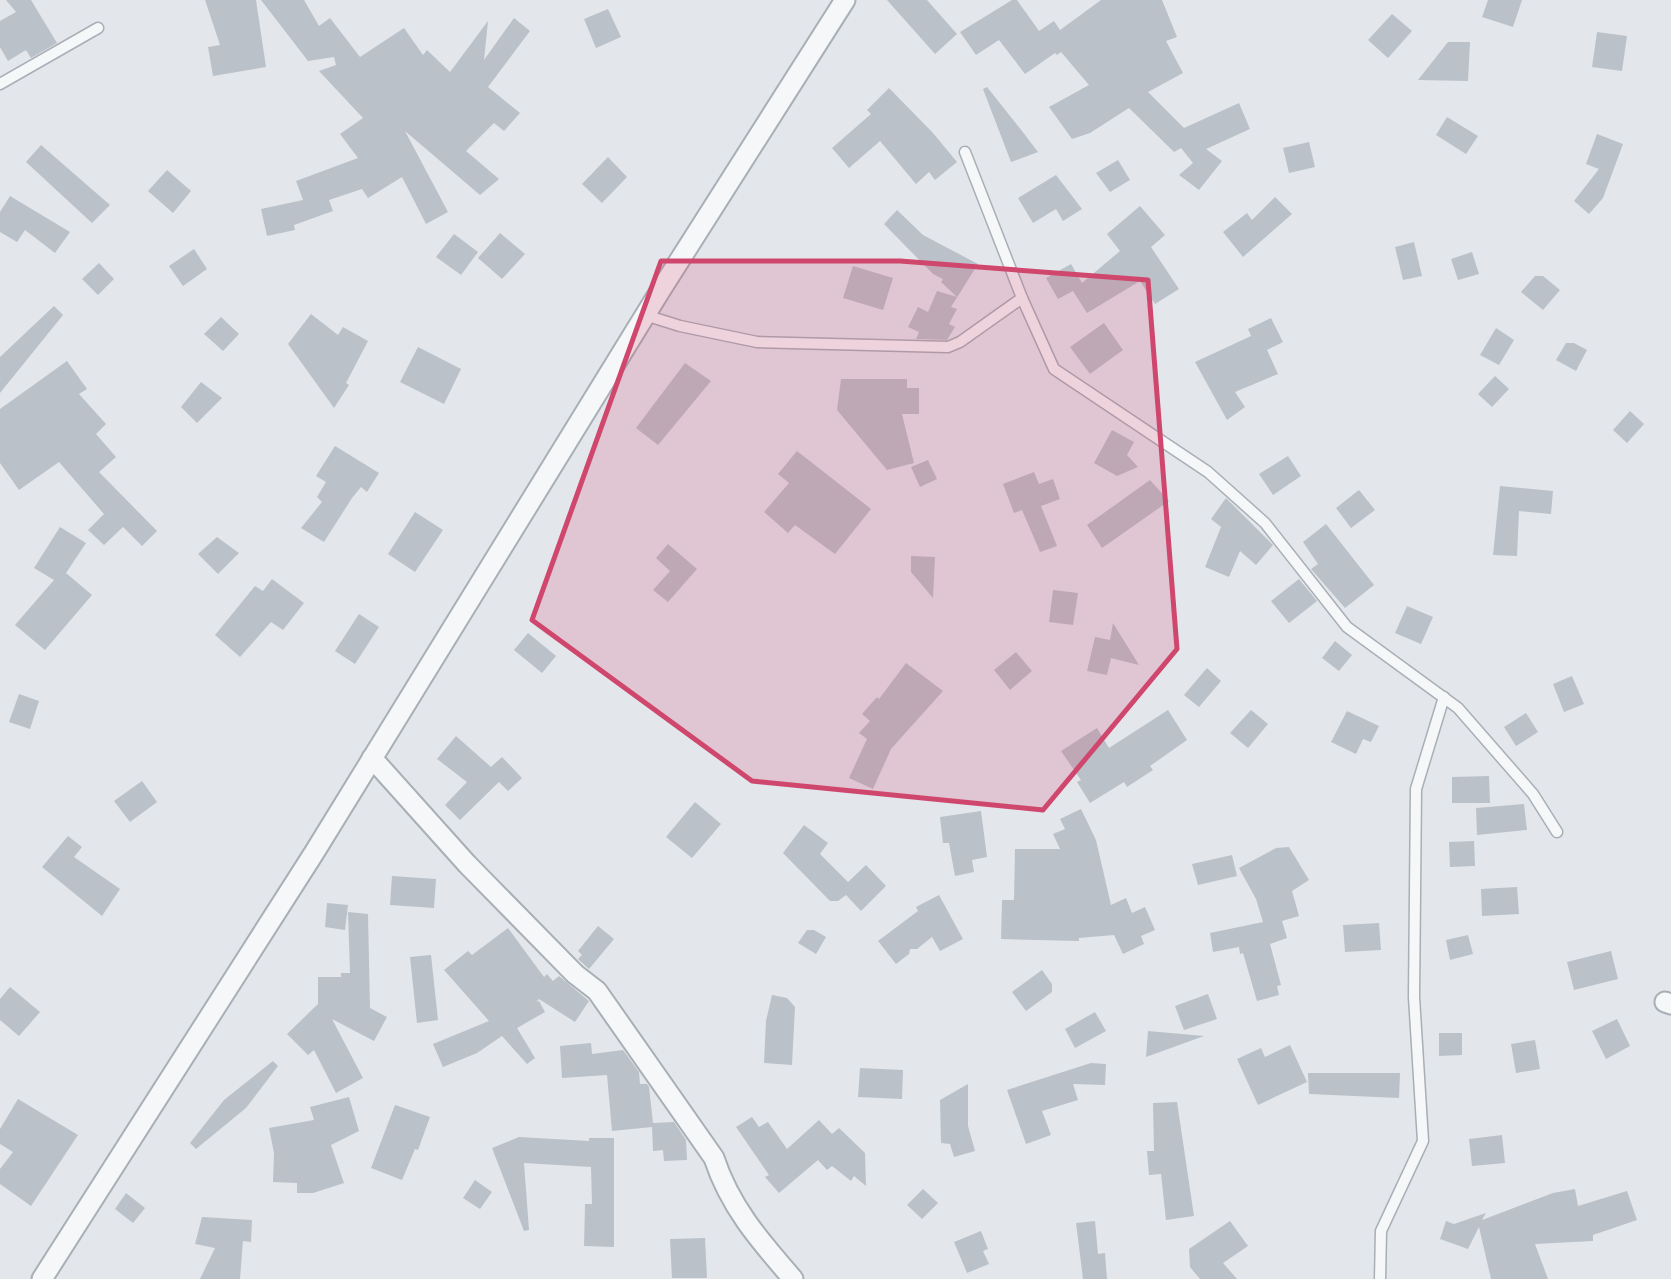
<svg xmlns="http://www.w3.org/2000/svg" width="1671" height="1279" font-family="'Source Sans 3',sans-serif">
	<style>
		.building { fill: #bac1c9 }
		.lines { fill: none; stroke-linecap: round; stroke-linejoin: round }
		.lane-casing { stroke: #a8afb6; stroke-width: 13 }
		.street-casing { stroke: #a8afb6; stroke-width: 23 }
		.lane { stroke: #f6f7f9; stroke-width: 10 }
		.street { stroke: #f6f7f9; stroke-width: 19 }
		.marked { fill: #d0476e; fill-opacity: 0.2; stroke: #d0476e; stroke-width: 5; stroke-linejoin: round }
	</style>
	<rect width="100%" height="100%" fill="#e3e7eb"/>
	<!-- building -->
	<g class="building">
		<path d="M6 0H31L57 43 31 58 26 50 8 61 0 47V21L16 12Z"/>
		<path d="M205 0H256L266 67 213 76 208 47 220 45Z"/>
		<path d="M261 0H304L319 26 330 18 360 57 404 28 423 55 427 50 450 72 488 21 484 60 514 18 530 31 488 87 520 113 504 131 494 123 466 151 499 179 480 195 405 131 448 212 426 224 402 177 368 198 362 189 329 200 333 211 294 225 295 230 267 236 261 209 303 200 296 181 358 158 340 134 363 118 319 71 336 65 334 57 308 61Z"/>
		<path d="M887 0H927L957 34 935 54Z"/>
		<path d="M1012 0H1017L1039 31 1054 21 1060 30 1101 0H1162L1177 37 1166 41 1183 73 1148 92 1184 128 1239 103 1250 129 1206 149 1222 161 1199 190 1179 175 1193 163 1181 148 1174 152 1129 108 1090 133 1072 139 1049 107 1089 85 1061 52 1057 55 1055 53 1025 74 999 40 976 55 960 32Z"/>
		<path d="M1488 0H1522L1513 27 1482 17Z"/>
		<path d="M608 9 621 37 596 48 584 19Z"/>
		<path d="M1392 14 1412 31 1388 58 1368 40Z"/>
		<path d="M1597 32 1627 36 1622 71 1592 67Z"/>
		<path d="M1448 42H1470L1468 81 1418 80Z"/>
		<path d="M987 87 1022 131 1038 152 1011 162 983 89Z"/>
		<path d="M889 88 933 133 957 162 935 180 929 172 916 184 880 141 849 168 832 148 871 114 867 110Z"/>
		<path d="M1447 117 1478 136 1466 154 1436 135Z"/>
		<path d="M1597 134 1623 144 1603 198 1589 214 1574 201 1599 169 1586 164Z"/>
		<path d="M1309 142 1315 167 1289 173 1283 148Z"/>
		<path d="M41 145 110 205 92 223 26 162Z"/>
		<path d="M608 157 627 177 602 203 582 184Z"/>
		<path d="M1118 160 1130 180 1110 192 1096 173Z"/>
		<path d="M167 170 191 191 173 213 148 191Z"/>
		<path d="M1056 175 1082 209 1063 221 1056 209 1033 223 1018 198Z"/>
		<path d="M10 196 70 232 55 253 25 230 17 242 0 232V212Z"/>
		<path d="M1275 197 1292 214 1243 257 1223 232 1247 213 1252 220Z"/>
		<path d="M1140 206 1165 235 1151 247 1179 289 1155 304 1140 281 1087 313 1073 291 1058 299 1046 278 1071 264 1082 283 1120 251 1107 234Z"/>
		<path d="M897 210 923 235 978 264 951 307 957 309 949 324 955 327 947 340 916 339 919 332 908 327 918 307 928 312 937 291 957 297 941 282 943 279 933 274 884 224Z"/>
		<path d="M500 233 525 254 502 279 478 258Z"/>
		<path d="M454 234 478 252 461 275 436 257Z"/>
		<path d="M1414 242 1422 276 1403 280 1395 247Z"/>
		<path d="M194 249 207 269 183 286 169 266Z"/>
		<path d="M1472 252 1479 274 1458 280 1451 259Z"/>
		<path d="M99 263 114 279 98 295 82 279Z"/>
		<path d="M853 266 893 278 883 310 843 298Z"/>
		<path d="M1535 276H1543L1560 290 1543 310 1521 292Z"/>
		<path d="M54 306 63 315 0 393V357Z"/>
		<path d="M311 314 338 335 343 327 368 341 346 383 349 385 334 408 288 344Z"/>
		<path d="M221 317 239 334 223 351 204 334Z"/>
		<path d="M1271 318 1283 342 1267 350 1278 374 1235 392 1245 407 1227 420 1195 362 1251 336 1248 329Z"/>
		<path d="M1104 323 1123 350 1090 374 1070 347Z"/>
		<path d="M1496 328 1514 340 1499 365 1480 355Z"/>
		<path d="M1566 343H1574L1587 350 1576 371 1556 360Z"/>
		<path d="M418 347 461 369 444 404 400 382Z"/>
		<path d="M67 361 87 389 79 394 106 424 96 434 116 457 99 472 157 531 142 546 123 527 104 545 88 530 104 514 59 462 19 490 0 463V409Z"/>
		<path d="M685 363 711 381 658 445 636 428Z"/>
		<path d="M1495 376 1509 389 1492 407 1478 394Z"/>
		<path d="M841 379H907V388H919V414H902L914 463 887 470 837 410Z"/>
		<path d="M201 382 222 398 197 423 181 407Z"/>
		<path d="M1630 411 1644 424 1627 443 1613 430Z"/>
		<path d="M1112 430 1134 442 1127 455 1138 467 1117 476 1094 463Z"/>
		<path d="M335 446 379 473 367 492 361 487 352 498 324 542 301 528 322 502 317 497 326 482 316 476Z"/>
		<path d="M797 451 871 509 835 554 795 525 788 533 764 512 789 483 778 474Z"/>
		<path d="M1288 456 1301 476 1273 495 1259 474Z"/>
		<path d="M928 460 937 479 920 487 911 467Z"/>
		<path d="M1034 472 1039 484 1053 479 1060 499 1041 506 1057 546 1040 552 1022 510 1014 513 1003 484Z"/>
		<path d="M1150 480 1169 501 1102 548 1087 525Z"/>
		<path d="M1500 486 1553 491 1551 514 1519 511 1517 556 1493 555Z"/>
		<path d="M1359 490 1375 510 1351 528 1336 508Z"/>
		<path d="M1226 498 1273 545 1256 565 1240 551 1229 577 1205 567 1221 527 1211 519Z"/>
		<path d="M415 512 443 530 415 572 388 554Z"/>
		<path d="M1326 524 1374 585 1345 608 1311 569 1318 564 1303 542Z"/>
		<path d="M60 527 86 543 66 573 92 595 45 650 15 625 54 580 34 568Z"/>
		<path d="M217 537 239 553 218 574 198 554Z"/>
		<path d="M668 544 697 569 668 602 653 590 670 571 656 558Z"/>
		<path d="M911 556 935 557 933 598 911 572Z"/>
		<path d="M272 579 304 603 283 630 271 622 240 657 215 635 255 586 263 591Z"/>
		<path d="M1299 579 1317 601 1289 623 1271 601Z"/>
		<path d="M1053 590 1078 593 1073 625 1049 622Z"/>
		<path d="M1407 606 1433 617 1421 644 1395 633Z"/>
		<path d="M359 614 379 627 355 664 335 651Z"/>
		<path d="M1113 623 1139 665 1111 658 1107 675 1087 671 1095 637 1110 640Z"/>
		<path d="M528 633 556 656 542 673 514 650Z"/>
		<path d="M1335 641 1352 655 1339 671 1322 658Z"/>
		<path d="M1016 652 1032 671 1010 690 994 670Z"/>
		<path d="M906 663 943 691 891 749 873 789 849 778 867 739 859 733 870 721 862 714 877 697 879 699Z"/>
		<path d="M1207 668 1221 681 1199 707 1184 695Z"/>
		<path d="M1572 676 1584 704 1564 712 1553 684Z"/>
		<path d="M19 694 39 701 30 729 9 722Z"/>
		<path d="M1168 710 1187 740 1150 766 1153 770 1127 787 1124 782 1090 803 1077 782 1081 780 1061 751 1097 728 1109 748Z"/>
		<path d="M1251 710 1268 724 1248 748 1230 733Z"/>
		<path d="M1347 711 1379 726 1371 742 1363 739 1356 754 1331 742Z"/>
		<path d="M1526 713 1538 732 1516 746 1504 727Z"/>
		<path d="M456 736 491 767 502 757 522 778 508 791 499 782 460 820 445 805 467 782 437 759Z"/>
		<path d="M1489 776 1490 803H1452V777Z"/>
		<path d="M142 781 157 802 130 822 114 801Z"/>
		<path d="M695 802 721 824 692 858 666 837Z"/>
		<path d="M1524 804 1527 830 1477 835 1476 808Z"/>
		<path d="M1081 809 1096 840 1111 905 1126 898 1132 913 1145 907 1155 930 1141 936 1144 944 1123 954 1114 935 1079 938V941L1001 939 1002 900H1014L1015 849H1060L1053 834 1065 829 1060 819Z"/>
		<path d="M981 811 987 857 972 860 974 872 955 876 949 843H943L940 817Z"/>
		<path d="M804 825 828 843 820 854 848 882 866 865 886 886 861 911 846 895 838 901H830L783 853Z"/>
		<path d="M68 836 82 847 74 857 120 889 102 916 42 867Z"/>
		<path d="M1474 841 1475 866 1450 867 1449 842Z"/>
		<path d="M1289 847 1309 880 1292 891 1299 916 1282 921 1287 938 1270 944 1281 985 1277 986 1279 995 1257 1001 1243 953 1240 954 1239 947 1213 952 1210 933 1263 922 1256 899 1239 868 1276 848Z"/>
		<path d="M1232 855 1237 876 1198 885 1192 864Z"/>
		<path d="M392 876 436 879 434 908 390 905Z"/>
		<path d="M1517 887 1519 914 1482 916 1481 889Z"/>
		<path d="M939 895 963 939 940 951 932 937 917 949H910L909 954 896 964 878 941 918 911 916 907Z"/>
		<path d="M327 903 348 905 345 930 325 927Z"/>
		<path d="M348 912 368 914 370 1008 387 1017 374 1041 332 1019 363 1078 336 1093 314 1050 308 1055 287 1034 318 1004V977H341V973H350Z"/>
		<path d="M1379 923 1381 950 1345 952 1343 925Z"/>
		<path d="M598 926 614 939 589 969 578 959 582 955 578 951Z"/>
		<path d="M508 928 544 977 547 974 553 981 559 976 589 1001 575 1022 539 999 536 1002 539 1001 545 1012 517 1028 535 1058 527 1064 502 1036 477 1053 443 1067 433 1044 489 1021 444 970 468 951 472 955Z"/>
		<path d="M807 930H814L826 937 816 954 798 943Z"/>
		<path d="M1468 935 1473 954 1450 960 1446 940Z"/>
		<path d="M1611 951 1618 979 1574 990 1567 962Z"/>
		<path d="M431 955 438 1020 417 1023 410 957Z"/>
		<path d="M1042 970 1052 984V992L1026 1011 1012 992Z"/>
		<path d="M10 987 40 1012 19 1036 0 1020V999Z"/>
		<path d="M1208 994 1217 1019 1184 1030 1175 1006Z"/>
		<path d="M772 995 787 998 795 1007 792 1065 764 1063 766 1021Z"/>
		<path d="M1095 1012 1106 1031 1075 1048 1065 1029Z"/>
		<path d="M1617 1019 1630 1046 1606 1059 1592 1031Z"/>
		<path d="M1148 1031 1204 1036 1146 1057Z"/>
		<path d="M1439 1033H1462V1055L1439 1056Z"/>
		<path d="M1535 1040 1540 1069 1516 1073 1511 1044Z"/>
		<path d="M591 1043 592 1054 623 1050 639 1072 640 1084H647L649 1087 653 1123 674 1122 686 1140 687 1160 664 1161 663 1150 653 1151 652 1127 612 1131 607 1075 562 1078 560 1046Z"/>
		<path d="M1290 1045 1307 1082 1258 1105 1237 1059 1261 1048 1265 1057Z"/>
		<path d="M273 1061 278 1066 246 1108 196 1149 190 1143 224 1100Z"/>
		<path d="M1091 1063 1106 1064 1105 1085 1073 1084 1078 1100 1042 1111 1051 1135 1026 1144 1007 1090Z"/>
		<path d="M860 1068 903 1070 902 1099 858 1097Z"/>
		<path d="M1308 1073H1400L1399 1098 1309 1094Z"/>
		<path d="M968 1084V1126L975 1151 954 1157 950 1144 941 1143 940 1100Z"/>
		<path d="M349 1097 359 1131 331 1145 344 1183 313 1193H297V1183L273 1182 274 1153 269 1128 314 1120 310 1107Z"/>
		<path d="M18 1099 78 1135 31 1206 0 1184V1169L13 1152 0 1144V1129Z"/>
		<path d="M1177 1102 1194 1216 1166 1220 1161 1174 1149 1175 1147 1151H1154L1153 1103Z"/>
		<path d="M395 1105 430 1117 418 1150 415 1149 402 1180 371 1168Z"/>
		<path d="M752 1117 759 1127 768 1122 787 1149 819 1120 832 1134 839 1128 865 1153 866 1186 854 1176 851 1181 832 1166 827 1170 818 1160 779 1193 765 1177 769 1175 736 1127Z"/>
		<path d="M1502 1135 1505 1163 1472 1166 1469 1139Z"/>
		<path d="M519 1137 589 1141V1138H614V1247L584 1246 585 1204H592L591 1167 524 1163 529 1230 524 1231 492 1148Z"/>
		<path d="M475 1180 492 1192 480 1209 463 1198Z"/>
		<path d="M923 1189 938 1203 922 1219 907 1205Z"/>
		<path d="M1575 1189 1578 1206 1627 1191 1637 1220 1593 1235V1241L1535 1244 1548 1279H1491L1479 1227 1468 1249 1440 1239 1446 1221 1454 1224 1486 1213 1482 1220 1553 1193Z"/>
		<path d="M126 1193 145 1208 133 1223 115 1209Z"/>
		<path d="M202 1217 252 1220 251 1242 243 1241 240 1279H200L215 1248 195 1244Z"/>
		<path d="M1095 1221 1098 1254 1105 1253 1107 1279H1083L1076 1223Z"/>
		<path d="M1230 1221 1248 1246 1223 1263 1237 1279H1200L1190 1267 1189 1249Z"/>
		<path d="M981 1231 988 1249 983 1251 989 1264 967 1273 954 1242Z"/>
		<path d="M705 1238 707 1278H672L670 1239Z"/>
	</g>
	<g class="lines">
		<!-- lane casing -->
		<g class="lane-casing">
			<g id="lane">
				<path d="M0 84 98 28"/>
				<path d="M965 152 1022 298 1054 369 1208 472 1265 523 1347 627 1458 708 1533 794 1557 832"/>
				<path d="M645 315 680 326 757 342 948 347 960 342 1022 298"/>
				<path d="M1380 1279 1381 1231 1423 1141 1414 997 1416 789 1444 697"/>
			</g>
		</g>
		<!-- street casing -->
		<g class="street-casing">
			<g id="street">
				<path d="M372 758 467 864 575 974 597 991 714 1158C730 1207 760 1241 793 1279"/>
				<path d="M1665 1002 1671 1004"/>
				<path d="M42 1279 314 853 660 291 845 0"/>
			</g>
		</g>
		<!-- lane -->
		<use href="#lane" class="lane"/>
		<!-- street -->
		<use href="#street" class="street"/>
	</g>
	<!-- marked area -->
	<path class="marked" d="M661 261H900L1148 280 1177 649 1043 810 752 781 532 620Z"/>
</svg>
